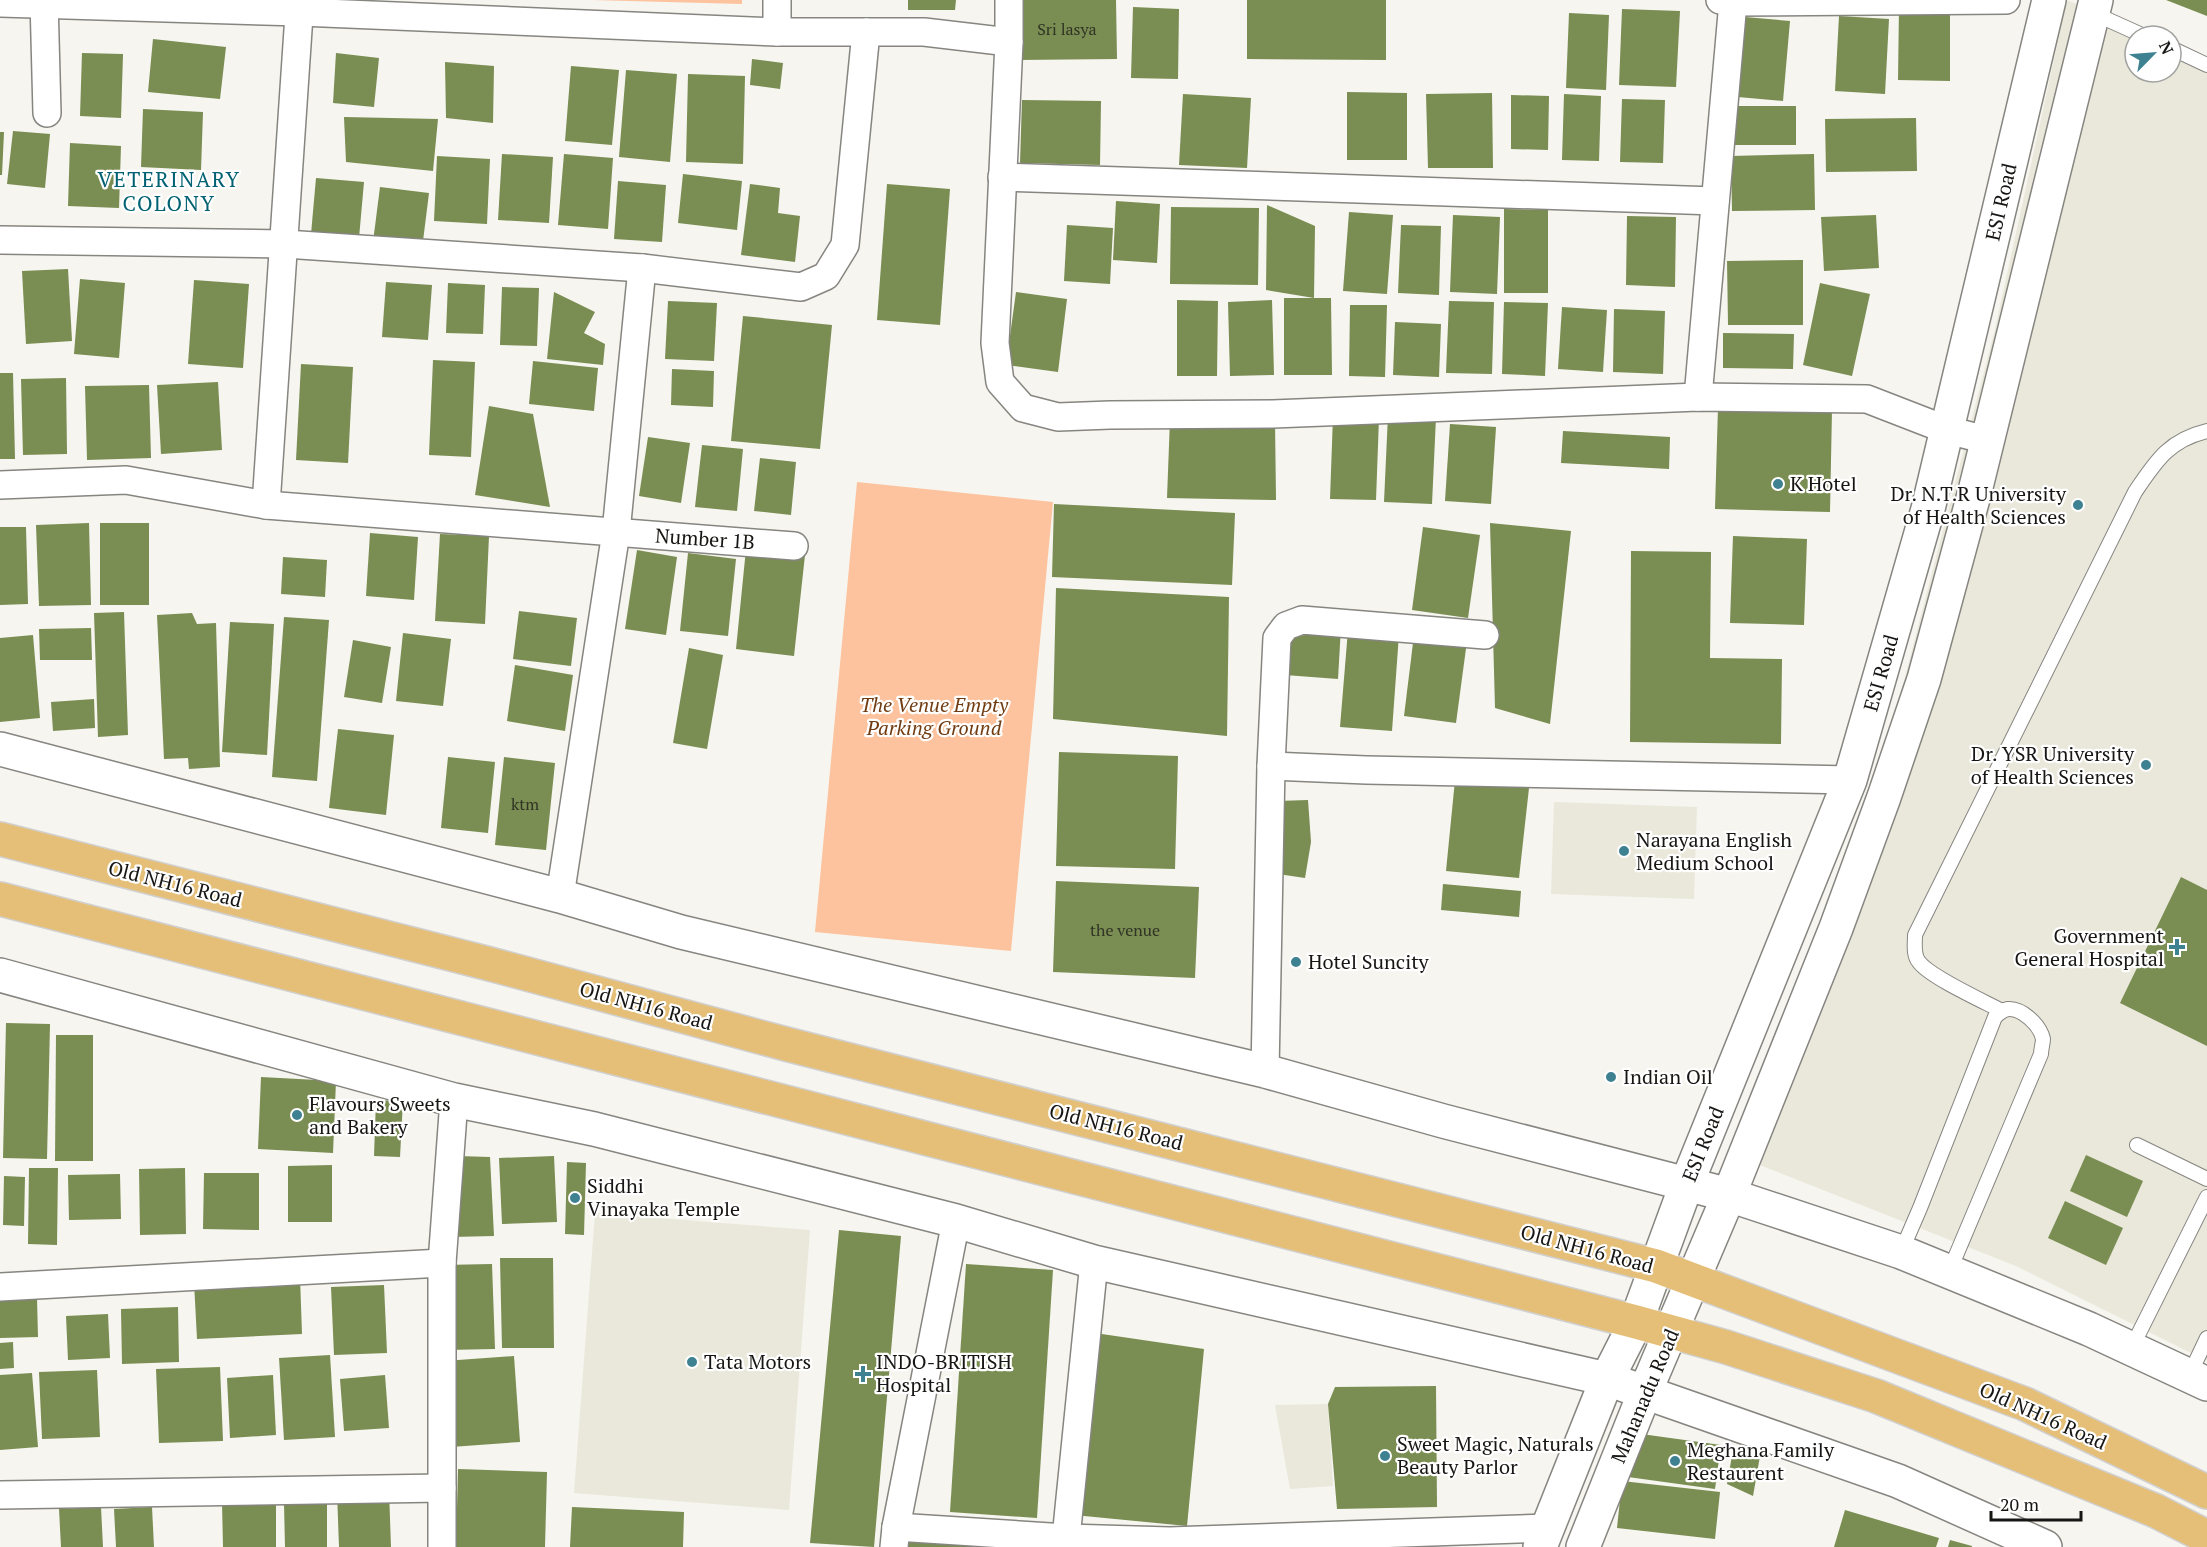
<svg xmlns="http://www.w3.org/2000/svg" width="2207" height="1547" font-family="'PT Serif',serif">
	<style>
		.built { fill: #eae8db }
		.green { fill: #fdc39e }
		.building { fill: #7a8d52 }
		.lines { fill: none; stroke-linecap: round; stroke-linejoin: round }
		.service-casing { stroke: #868580; stroke-width: 16 }
		.minor-casing { stroke: #868580; stroke-width: 30 }
		.tertiary-casing { stroke: #868580; stroke-width: 36 }
		.primary-casing { stroke: #d1d0d0; stroke-width: 36 }
		.service { stroke: #fff; stroke-width: 14 }
		.minor { stroke: #fff; stroke-width: 27 }
		.tertiary { stroke: #fff; stroke-width: 33 }
		.primary { stroke: #e5bf77; stroke-width: 33 }
		.poi-dot { fill: #3e8191; stroke: #fff; stroke-width: 2 }
		.labels { text-anchor: middle; stroke-width: 4.5; stroke-linejoin: round; paint-order: stroke }
		.number-label { font-size: 16px; fill: #303424 }
		.street-label { font-size: 20px; fill: #171614; stroke: #fff }
		.poi-label { font-size: 20px; fill: #171614; stroke: #fff; text-anchor: start }
		.park-label { font-size: 20px; font-style: italic; fill: #713c11; stroke: #fff }
		.neighbourhood-label { font-size: 21px; letter-spacing: 1.5px; fill: #026172; stroke: #fff }
	</style>
	<rect width="100%" height="100%" fill="#f6f5ef"/>
	<!-- built -->
	<g class="built">
		<path d="M2067 0 2135 29V72H2171V48L2207 68V1361L2016 1266 1752 1162 1904 681 1995 329Z"/>
		<path d="M1554 802 1697 807 1694 899 1551 894Z"/>
		<path d="M595 1213 810 1230 789 1510 574 1493Z"/>
		<path d="M1328 1404 1333 1486 1290 1489 1275 1405Z"/>
	</g>
	<!-- green -->
	<g class="green">
		<path d="M592 0H742V4Z"/>
		<path d="M857 482 1053 502 1011 951 815 932Z"/>
	</g>
	<!-- building -->
	<g class="building">
		<path d="M908 0H956L955 10H908Z"/>
		<path d="M1017 0H1116L1117 59 1018 60Z"/>
		<path d="M1247 0H1386V60L1247 59Z"/>
		<path d="M2166 0H2207V16Z"/>
		<path d="M1899 6 1950 7V81L1898 80Z"/>
		<path d="M1133 7 1179 9 1178 79 1131 78Z"/>
		<path d="M1622 9 1680 11 1676 87 1619 85Z"/>
		<path d="M1569 13 1609 15 1606 90 1566 88Z"/>
		<path d="M1839 16 1889 19 1885 94 1835 91Z"/>
		<path d="M1745 17 1790 21 1783 101 1738 97Z"/>
		<path d="M153 39 226 47 220 99 148 92Z"/>
		<path d="M82 53 123 54 121 118 80 116Z"/>
		<path d="M336 53 379 58 374 107 333 103Z"/>
		<path d="M752 59 783 63 780 89 750 85Z"/>
		<path d="M445 62 494 66 493 123 446 118Z"/>
		<path d="M571 66 619 70 612 145 565 141Z"/>
		<path d="M626 70 677 74 670 162 619 157Z"/>
		<path d="M688 74 745 76 743 164 686 162Z"/>
		<path d="M1347 92 1407 93V160H1347Z"/>
		<path d="M1492 93 1493 168H1428L1426 94Z"/>
		<path d="M1183 94 1251 98 1247 168 1179 165Z"/>
		<path d="M1564 94 1601 96 1599 161 1562 160Z"/>
		<path d="M1511 95 1549 96 1548 150 1511 149Z"/>
		<path d="M1622 99 1665 100 1663 163 1620 162Z"/>
		<path d="M1022 100 1101 101 1100 165 1020 163Z"/>
		<path d="M1734 106H1796V145H1733Z"/>
		<path d="M143 109 203 112 201 170 141 167Z"/>
		<path d="M344 117 438 119 433 171 346 162Z"/>
		<path d="M1916 118 1917 171 1826 172 1825 119Z"/>
		<path d="M13 131 50 134 45 188 7 184Z"/>
		<path d="M0 132H4L2 175H0Z"/>
		<path d="M70 143 121 146 119 208 68 206Z"/>
		<path d="M502 154 553 157 549 223 498 220Z"/>
		<path d="M564 154 613 158 608 229 558 225Z"/>
		<path d="M1814 154 1815 210 1732 211 1731 156Z"/>
		<path d="M437 156 490 159 487 224 434 221Z"/>
		<path d="M683 174 742 181 737 230 678 223Z"/>
		<path d="M316 178 364 182 359 238 311 234Z"/>
		<path d="M618 181 666 185 662 242 614 239Z"/>
		<path d="M750 184 780 188 778 213 800 216 795 262 741 255Z"/>
		<path d="M887 184 950 189 940 325 877 320Z"/>
		<path d="M380 187 429 193 422 249 373 242Z"/>
		<path d="M1116 201 1160 204 1157 263 1113 260Z"/>
		<path d="M1267 205 1315 226 1314 298 1266 290Z"/>
		<path d="M1171 207 1259 208 1258 285 1170 284Z"/>
		<path d="M1504 209 1548 210V293H1504Z"/>
		<path d="M1349 212 1393 215 1387 294 1343 291Z"/>
		<path d="M1453 215 1500 217 1497 294 1450 292Z"/>
		<path d="M1876 215 1879 268 1824 271 1821 217Z"/>
		<path d="M1627 216 1676 217 1675 287 1626 285Z"/>
		<path d="M1067 225 1113 228 1110 284 1064 281Z"/>
		<path d="M1401 225 1441 226 1439 295 1398 293Z"/>
		<path d="M1803 260V325H1728L1727 261Z"/>
		<path d="M68 269 72 341 26 344 22 271Z"/>
		<path d="M80 279 125 283 119 358 74 354Z"/>
		<path d="M194 280 249 284 243 368 188 364Z"/>
		<path d="M386 282 432 285 428 340 382 337Z"/>
		<path d="M448 283 485 285 483 334 446 333Z"/>
		<path d="M1820 283 1870 294 1852 376 1803 365Z"/>
		<path d="M502 287 539 288 537 346 500 345Z"/>
		<path d="M554 292 595 312 584 333 605 344 603 365 547 359Z"/>
		<path d="M1016 292 1067 299 1058 372 1006 365Z"/>
		<path d="M1284 298H1331L1332 375H1284Z"/>
		<path d="M1177 300 1218 301 1217 376H1177Z"/>
		<path d="M1272 300 1274 375 1230 376 1228 302Z"/>
		<path d="M668 301 717 303 714 361 665 359Z"/>
		<path d="M1449 301 1494 302 1492 374 1446 373Z"/>
		<path d="M1504 302 1548 303 1545 376 1502 374Z"/>
		<path d="M1350 305H1387L1385 377 1349 376Z"/>
		<path d="M1562 307 1607 310 1603 372 1558 369Z"/>
		<path d="M1614 309 1665 311 1663 374 1613 372Z"/>
		<path d="M743 316 832 325 820 449 731 441Z"/>
		<path d="M1395 322 1441 324 1439 377 1393 375Z"/>
		<path d="M1723 333 1794 334 1793 369 1723 368Z"/>
		<path d="M433 360 475 362 471 457 429 455Z"/>
		<path d="M533 361 598 368 594 411 529 404Z"/>
		<path d="M301 364 353 367 348 463 296 460Z"/>
		<path d="M672 369 714 371 713 407 671 405Z"/>
		<path d="M0 373H13L15 459H0Z"/>
		<path d="M66 378 67 454 23 455 21 379Z"/>
		<path d="M218 382 222 450 161 454 157 385Z"/>
		<path d="M149 385 151 458 87 460 85 386Z"/>
		<path d="M489 406 533 414 550 507 475 495Z"/>
		<path d="M1718 407 1832 409 1830 512 1715 509Z"/>
		<path d="M1388 415 1436 417 1432 504 1384 502Z"/>
		<path d="M1333 416 1379 418 1376 500 1330 499Z"/>
		<path d="M1170 419 1275 421 1276 500 1167 498Z"/>
		<path d="M1450 424 1496 427 1491 504 1445 501Z"/>
		<path d="M1563 431 1670 437 1669 469 1561 463Z"/>
		<path d="M648 437 690 443 681 503 639 496Z"/>
		<path d="M702 445 743 449 737 511 695 507Z"/>
		<path d="M760 458 796 462 791 515 754 511Z"/>
		<path d="M1054 504 1235 513 1232 585 1052 577Z"/>
		<path d="M89 523 91 605 39 606 36 525Z"/>
		<rect x="100" y="523" width="49" height="82"/>
		<path d="M1490 523 1571 531 1550 724 1495 708Z"/>
		<path d="M0 527H26L28 604 0 605Z"/>
		<path d="M1423 527 1480 535 1468 618 1412 610Z"/>
		<path d="M370 533 418 537 414 600 366 596Z"/>
		<path d="M440 534 489 536 485 624 435 621Z"/>
		<path d="M1733 536 1807 539 1804 625 1730 623Z"/>
		<path d="M746 549 805 555 794 656 736 649Z"/>
		<path d="M637 550 677 557 666 635 625 629Z"/>
		<path d="M1631 551 1711 552 1710 658 1782 659 1781 744 1630 742Z"/>
		<path d="M688 553 736 559 728 636 680 631Z"/>
		<path d="M283 557 327 560 325 597 281 594Z"/>
		<path d="M1056 588 1229 597 1227 736 1053 719Z"/>
		<path d="M519 611 577 618 571 666 513 659Z"/>
		<path d="M124 612 128 735 98 737 94 613Z"/>
		<path d="M192 613 197 624 216 623 220 767 189 769 188 758 164 759 157 615Z"/>
		<path d="M284 617 329 620 317 781 272 777Z"/>
		<path d="M230 622 274 624 267 755 222 752Z"/>
		<path d="M1341 627 1338 679 1285 675 1291 638Z"/>
		<path d="M91 628 92 660H40L39 629Z"/>
		<path d="M1348 630 1399 634 1392 731 1340 727Z"/>
		<path d="M403 633 451 639 443 706 396 701Z"/>
		<path d="M33 635 40 718 0 722V638Z"/>
		<path d="M1414 635 1467 641 1456 723 1404 716Z"/>
		<path d="M353 640 391 647 382 703 344 697Z"/>
		<path d="M689 648 723 655 707 749 673 743Z"/>
		<path d="M515 665 573 675 565 731 507 721Z"/>
		<path d="M94 699 95 728 53 731 51 702Z"/>
		<path d="M338 729 394 735 386 815 329 808Z"/>
		<path d="M1059 752 1178 756 1175 869 1056 866Z"/>
		<path d="M448 757 495 762 488 833 441 828Z"/>
		<path d="M504 757 555 763 546 850 495 845Z"/>
		<path d="M1455 780 1529 788 1519 878 1446 871Z"/>
		<path d="M1308 800 1311 842 1305 878 1278 874 1277 801Z"/>
		<path d="M2181 877 2207 890V1046L2120 1003Z"/>
		<path d="M1056 881 1199 887 1195 978 1053 972Z"/>
		<path d="M1443 884 1521 891 1519 917 1441 910Z"/>
		<path d="M6 1023 50 1024 47 1159 3 1158Z"/>
		<path d="M56 1035H93V1161H55Z"/>
		<path d="M261 1077 336 1081 333 1153 258 1149Z"/>
		<path d="M376 1100 403 1101 400 1157 374 1156Z"/>
		<path d="M2086 1155 2143 1181 2127 1217 2070 1191Z"/>
		<path d="M458 1156 490 1157 494 1236 451 1237Z"/>
		<path d="M554 1156 557 1222 502 1224 499 1158Z"/>
		<path d="M567 1162 586 1163 584 1235 565 1234Z"/>
		<path d="M332 1165V1222H288V1166Z"/>
		<path d="M29 1168H58L57 1245 28 1244Z"/>
		<path d="M185 1168 186 1234 140 1235 139 1169Z"/>
		<path d="M204 1173H259V1230L203 1229Z"/>
		<path d="M120 1174 121 1219 69 1220 68 1175Z"/>
		<path d="M4 1176 25 1177 24 1226 3 1225Z"/>
		<path d="M2065 1201 2123 1228 2106 1265 2048 1238Z"/>
		<path d="M839 1230 901 1236 874 1547 810 1543Z"/>
		<path d="M500 1258H553L554 1348H502Z"/>
		<path d="M492 1264 495 1349 446 1350 443 1265Z"/>
		<path d="M966 1264 1053 1270 1037 1518 950 1512Z"/>
		<path d="M300 1277 302 1334 197 1339 194 1282Z"/>
		<path d="M384 1285 387 1353 334 1355 331 1287Z"/>
		<path d="M37 1298 38 1337 0 1338V1299Z"/>
		<path d="M178 1307 179 1362 122 1364 121 1309Z"/>
		<path d="M108 1314 110 1358 68 1360 66 1316Z"/>
		<path d="M1095 1333 1204 1349 1187 1526 1074 1515Z"/>
		<path d="M13 1342 14 1368 0 1369V1343Z"/>
		<path d="M330 1355 335 1437 284 1440 279 1358Z"/>
		<path d="M514 1356 520 1442 451 1447 444 1361Z"/>
		<path d="M220 1367 223 1441 159 1443 156 1369Z"/>
		<path d="M97 1370 100 1437 42 1439 39 1372Z"/>
		<path d="M32 1373 38 1447 0 1450V1375Z"/>
		<path d="M273 1375 276 1435 230 1438 227 1378Z"/>
		<path d="M385 1375 389 1428 344 1431 340 1379Z"/>
		<path d="M1436 1386 1437 1507 1337 1509 1328 1404 1335 1387Z"/>
		<path d="M1634 1433 1721 1445 1715 1489 1628 1477Z"/>
		<path d="M1733 1450 1760 1456 1753 1496 1727 1484Z"/>
		<path d="M458 1469 547 1472 545 1547H456Z"/>
		<path d="M1622 1481 1720 1492 1715 1539 1617 1528Z"/>
		<path d="M389 1490 391 1547H339L337 1492Z"/>
		<path d="M276 1501V1547H223L222 1502Z"/>
		<path d="M327 1502V1547H285L284 1503Z"/>
		<path d="M101 1507 103 1547H61L59 1509Z"/>
		<path d="M152 1507 154 1547H116L114 1509Z"/>
		<path d="M572 1507 684 1512 683 1547H570Z"/>
		<path d="M1845 1510 1939 1538 1936 1547H1834Z"/>
		<path d="M909 1538 977 1543V1547H909Z"/>
		<path d="M1950 1540 1972 1546V1547H1948Z"/>
	</g>
	<g class="lines">
		<!-- service casing -->
		<g class="service-casing">
			<g id="service">
				<path d="M2093 13 2144 36"/>
				<path d="M2171 48 2207 65"/>
				<path d="M2002 1011C1983 1001 1930 977 1919 962 1913 955 1915 944 1915 935L2135 492C2156 461 2169 440 2207 431"/>
				<path d="M2137 1145 2207 1179"/>
				<path d="M1901 1252 1920 1208 1995 1017C1999 1013 2002 1010 2008 1009 2022 1008 2040 1025 2043 1039 2043 1043 2041 1049 2041 1054L1949 1272"/>
				<path d="M2131 1349 2207 1197"/>
				<path d="M2189 1376 2207 1338"/>
			</g>
		</g>
		<!-- minor casing -->
		<g class="minor-casing">
			<g id="minor">
				<path d="M44 0 47 113"/>
				<path d="M777 0V32"/>
				<path d="M1009 0V42L995 343 1000 382 1023 408 1058 417 1110 415 1273 414 1698 397 1867 399 1947 430 1987 440"/>
				<path d="M1720 0 1733 2 2006 0"/>
				<path d="M0 3 300 12 777 32H924L1009 42"/>
				<path d="M1002 177 1715 201"/>
				<path d="M0 240 285 244 642 268 801 287 826 276 845 245 866 32"/>
				<path d="M1698 397 1733 2"/>
				<path d="M0 485 126 480 266 505 794 546"/>
				<path d="M266 505 300 0"/>
				<path d="M1271 766 1366 770 1850 780"/>
				<path d="M560 896 616 532 642 268"/>
				<path d="M1265 1071 1271 766 1277 638 1286 626 1302 620 1485 635"/>
				<path d="M0 1287 442 1263"/>
				<path d="M0 1495 442 1488"/>
				<path d="M896 1527 1066 1538 1170 1541 1548 1528"/>
				<path d="M1066 1538 1094 1262"/>
				<path d="M442 1547V1263L454 1100"/>
				<path d="M894 1547 896 1527 956 1221"/>
			</g>
		</g>
		<!-- tertiary casing -->
		<g class="tertiary-casing">
			<g id="tertiary">
				<path d="M0 749 560 896 681 932 1265 1071 1443 1121 1729 1195 1901 1252 2089 1329 2207 1384"/>
				<path d="M0 975 454 1100 594 1129 956 1221 1094 1262 1607 1379 1898 1481 2045 1547"/>
				<path d="M1540 1547 1607 1379 1636 1322 1687 1183 1850 780 1928 509 2049 0"/>
				<path d="M1583 1547 1645 1392 1729 1195 1836 928 1884 797 1924 679 1975 491 2096 0"/>
			</g>
		</g>
		<!-- primary casing -->
		<g class="primary-casing">
			<g id="primary">
				<path d="M0 839 486 963 786 1044 1656 1266 2025 1404 2207 1492"/>
				<path d="M0 899 1636 1322 1726 1347 1876 1396 2156 1511 2207 1537"/>
			</g>
		</g>
		<!-- service -->
		<use href="#service" class="service"/>
		<!-- minor -->
		<use href="#minor" class="minor"/>
		<!-- tertiary -->
		<use href="#tertiary" class="tertiary"/>
		<!-- primary -->
		<use href="#primary" class="primary"/>
	</g>
	<!-- markers -->
	<g class="poi-dot">
		<circle cx="1778" cy="484" r="6"/>
		<circle cx="2078" cy="505" r="6"/>
		<circle cx="2146" cy="765" r="6"/>
		<circle cx="1624" cy="851" r="6"/>
		<path d="M2174 938h6v6h6v6h-6v6h-6v-6h-6v-6h6z"/>
		<circle cx="1296" cy="962" r="6"/>
		<circle cx="1611" cy="1077" r="6"/>
		<circle cx="297" cy="1115" r="6"/>
		<circle cx="575" cy="1198" r="6"/>
		<circle cx="692" cy="1362" r="6"/>
		<path d="M860 1365h6v6h6v6h-6v6h-6v-6h-6v-6h6z"/>
		<circle cx="1385" cy="1456" r="6"/>
		<circle cx="1675" cy="1461" r="6"/>
	</g>
	<g class="labels">
		<!-- number labels -->
		<g class="number-label">
			<text x="1067" y="35">Sri lasya</text>
			<text x="525" y="810">ktm</text>
			<text x="1125" y="936">the venue</text>
		</g>
		<!-- street labels -->
		<g class="street-label">
			<text transform="translate(2001 202) rotate(-77)" y="7">ESI Road</text>
			<text transform="translate(705 539) rotate(4)" y="7">Number 1B</text>
			<text transform="translate(1881 673) rotate(-74)" y="7">ESI Road</text>
			<text transform="translate(175 884) rotate(14)" y="7">Old NH16 Road</text>
			<text transform="translate(646 1006) rotate(15)" y="7">Old NH16 Road</text>
			<text transform="translate(1116 1127) rotate(14)" y="7">Old NH16 Road</text>
			<text transform="translate(1703 1144) rotate(-68)" y="7">ESI Road</text>
			<text transform="translate(1587 1249) rotate(15)" y="7">Old NH16 Road</text>
			<text transform="translate(1645 1396) rotate(-67)" y="7">Mahanadu Road</text>
			<text transform="translate(2043 1416) rotate(24)" y="7">Old NH16 Road</text>
		</g>
		<!-- poi labels -->
		<g class="poi-label">
			<text x="1790" y="491">K Hotel</text>
			<text x="2066" y="501" text-anchor="end">Dr. N.T.R University<tspan x="2066" dy="23">of Health Sciences</tspan></text>
			<text x="2134" y="761" text-anchor="end">Dr. YSR University<tspan x="2134" dy="23">of Health Sciences</tspan></text>
			<text x="1636" y="847">Narayana English<tspan x="1636" dy="23">Medium School</tspan></text>
			<text x="2164" y="943" text-anchor="end">Government<tspan x="2164" dy="23">General Hospital</tspan></text>
			<text x="1308" y="969">Hotel Suncity</text>
			<text x="1623" y="1084">Indian Oil</text>
			<text x="309" y="1111">Flavours Sweets<tspan x="309" dy="23">and Bakery</tspan></text>
			<text x="587" y="1193">Siddhi<tspan x="587" dy="23">Vinayaka Temple</tspan></text>
			<text x="704" y="1369">Tata Motors</text>
			<text x="876" y="1369">INDO-BRITISH<tspan x="876" dy="23">Hospital</tspan></text>
			<text x="1397" y="1451">Sweet Magic, Naturals<tspan x="1397" dy="23">Beauty Parlor</tspan></text>
			<text x="1687" y="1457">Meghana Family<tspan x="1687" dy="23">Restaurent</tspan></text>
		</g>
		<!-- park labels -->
		<g class="park-label">
			<text x="934" y="712">The Venue Empty<tspan x="934" dy="23">Parking Ground</tspan></text>
		</g>
		<!-- neighbourhood labels -->
		<g class="neighbourhood-label">
			<text x="169" y="187">VETERINARY<tspan x="169" dy="24">COLONY</tspan></text>
		</g>
	</g>
	<!-- north arrow -->
	<g transform="translate(2153 54) rotate(65)"><circle r="28" fill="#ffffff" stroke="#a2a2a1" stroke-width="1.5"/>
	<path d="M0-4.5L10 22L0 15L-10 22Z" fill="#3e8191"/>
	<text y="-9" font-size="16" font-weight="bold" text-anchor="middle" fill="#171614">N</text>
	</g>
	<!-- scale -->
	<path d="M1991 1511v9h90v-9" fill="none" stroke="#171614" stroke-width="3"/>
	<text x="2000" y="1511" font-size="18" fill="#171614" stroke="#ffffff" stroke-width="4.5" paint-order="stroke">20 m</text>
</svg>
